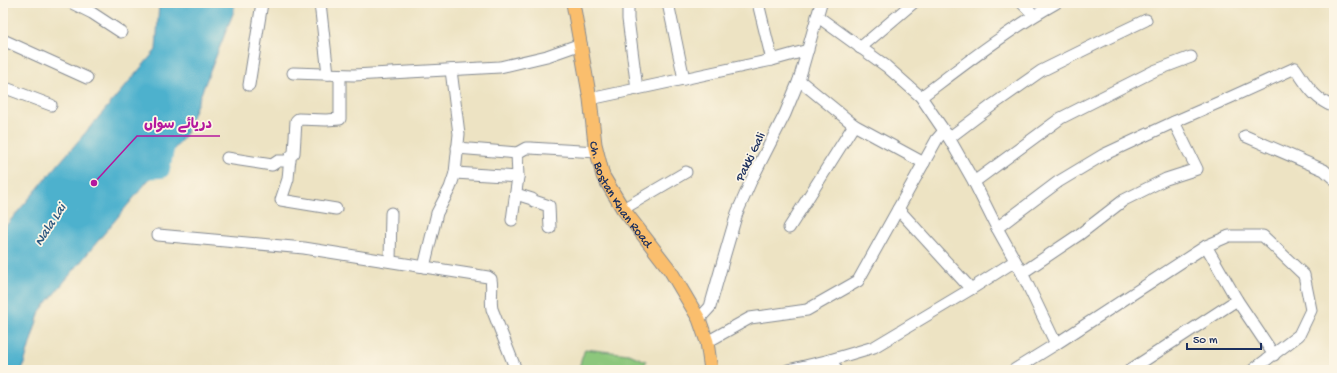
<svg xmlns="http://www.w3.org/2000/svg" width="1337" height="373" font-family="'Gochi Hand','Playpen Sans Arabic',sans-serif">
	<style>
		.green { fill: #8cc77c; stroke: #547b6d }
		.water { fill: #4eb1cd; stroke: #347096 }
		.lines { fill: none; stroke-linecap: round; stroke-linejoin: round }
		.river { stroke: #4eb1cd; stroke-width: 18 }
		.minor-casing { stroke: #848990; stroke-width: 13 }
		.major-casing { stroke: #848990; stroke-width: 15 }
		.minor { stroke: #fff; stroke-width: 11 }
		.major { stroke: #fabe6d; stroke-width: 13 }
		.labels { text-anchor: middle; stroke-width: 3.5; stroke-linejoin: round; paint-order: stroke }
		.street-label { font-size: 13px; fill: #1b2f5e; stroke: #fcf5e5 }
		.water-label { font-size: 14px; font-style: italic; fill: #2a567f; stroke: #fcf5e5 }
		.leader { fill: none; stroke: #b5179e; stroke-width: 1.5 }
		.callout-dot { fill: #b5179e; stroke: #fcf5e5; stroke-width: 1.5 }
		.callout-label { font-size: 14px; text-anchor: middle; font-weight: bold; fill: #b5179e; stroke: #fcf5e5; stroke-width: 3.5; stroke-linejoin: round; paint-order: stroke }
	</style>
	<rect width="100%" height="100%" fill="#fcf5e5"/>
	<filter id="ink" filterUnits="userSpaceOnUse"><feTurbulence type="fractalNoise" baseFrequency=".025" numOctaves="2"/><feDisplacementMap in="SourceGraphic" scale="8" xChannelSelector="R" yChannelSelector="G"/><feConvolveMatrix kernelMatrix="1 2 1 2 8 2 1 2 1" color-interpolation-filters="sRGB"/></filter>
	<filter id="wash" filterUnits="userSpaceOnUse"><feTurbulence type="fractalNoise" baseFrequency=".012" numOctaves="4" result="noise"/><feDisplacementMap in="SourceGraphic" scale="16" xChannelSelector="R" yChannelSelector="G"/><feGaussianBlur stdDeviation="0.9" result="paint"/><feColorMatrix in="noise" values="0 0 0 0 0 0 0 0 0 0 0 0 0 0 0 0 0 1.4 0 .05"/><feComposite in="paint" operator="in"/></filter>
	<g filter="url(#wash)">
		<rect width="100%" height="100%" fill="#ede3c3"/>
		<!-- green -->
		<path class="green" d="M585 349 629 354 646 361 643 370H578Z"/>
		<!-- water -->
		<path class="water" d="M159 3H234V11L184 137 40 311 22 370H3V229L156 50Z"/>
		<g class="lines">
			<!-- river -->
			<path class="river" d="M133 170 161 169 167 140"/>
		</g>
	</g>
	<g filter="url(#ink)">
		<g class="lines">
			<!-- minor casing -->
			<g class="minor-casing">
				<g id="minor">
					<path d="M72 3 92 13 121 32"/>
					<path d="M320 3 328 74"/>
					<path d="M628 3V19L637 89"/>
					<path d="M668 3 684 79"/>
					<path d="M758 3 772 60"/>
					<path d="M1022 3 1034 15"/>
					<path d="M817 16 886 66 921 97 949 138 974 182 997 228 1022 273 1056 344"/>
					<path d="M3 40 87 78"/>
					<path d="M860 48 913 3"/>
					<path d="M293 73 354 75 500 67 547 56 581 44"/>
					<path d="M799 80 854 125 924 163"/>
					<path d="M249 85 262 3"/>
					<path d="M3 87 51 105"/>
					<path d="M921 97C965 64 1008 30 1056 3"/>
					<path d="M590 99 772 60 808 50"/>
					<path d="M1245 136 1324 170 1334 179"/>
					<path d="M949 138 994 104 1041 71 1104 40 1146 20"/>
					<path d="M457 148 517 153 526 148H530L597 152"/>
					<path d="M227 158 272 165 278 161H290"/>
					<path d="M455 173 518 177"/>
					<path d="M974 182 1061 118 1154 71 1191 57"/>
					<path d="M516 194 532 199 534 201 549 206 550 228"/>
					<path d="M336 209 281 200 288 179 290 157 294 153 296 121 298 119 326 120 340 119V75"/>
					<path d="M623 209 686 172"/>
					<path d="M898 209 971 289"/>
					<path d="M512 220 518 177 517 153"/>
					<path d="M789 228 854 125"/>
					<path d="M997 228 1058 182 1103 155 1174 122 1229 98 1295 68C1307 85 1314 99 1334 107"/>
					<path d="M158 235 304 248 488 277 491 279C493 289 490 299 492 309L516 370"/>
					<path d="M390 261 391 213"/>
					<path d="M424 267 437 213 450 188 455 173 459 134 451 70"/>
					<path d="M1022 273 1080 234 1124 200 1166 179 1197 169 1174 122"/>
					<path d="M699 319 710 307 725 254 737 213 751 181 785 114 799 80 821 3"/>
					<path d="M707 342 750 318 807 310 858 281 937 139 944 131"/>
					<path d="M830 360 837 370"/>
					<path d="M788 370 830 360 874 347 971 289 1015 261"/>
					<path d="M1014 370 1056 344 1206 246"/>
					<path d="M1130 370 1237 300"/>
					<path d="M1253 370 1299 335 1311 310 1304 275 1263 236H1229L1206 246 1237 300 1274 355"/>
				</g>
			</g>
			<!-- major casing -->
			<g class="major-casing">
				<g id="major">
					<path id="s1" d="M573 3 590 99 595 144 603 176 623 209 670 270 699 319 707 342 711 370"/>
				</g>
			</g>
			<!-- minor -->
			<use href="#minor" class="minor"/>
			<!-- major -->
			<use href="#major" class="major"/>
		</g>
	</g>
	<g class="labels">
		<!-- street labels -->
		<g class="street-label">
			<text transform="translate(749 156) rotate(-64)" y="5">Pakki Gali</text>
			<text dy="5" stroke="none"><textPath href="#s1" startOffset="200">Ch. Bostan Khan Road</textPath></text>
		</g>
		<!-- water labels -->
		<g class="water-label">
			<text transform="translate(49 224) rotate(-57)" y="5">Nala Lai</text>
		</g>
	</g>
	<!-- callouts -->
	<path class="leader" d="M94 183L137 136H220"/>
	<circle class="callout-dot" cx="94" cy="183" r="4"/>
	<g class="callout-label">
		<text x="178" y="128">دریائے سواں</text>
	</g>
	<!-- margin -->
	<rect width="1337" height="373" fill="none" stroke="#fcf5e5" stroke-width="16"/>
	<!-- scale -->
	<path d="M1187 343v6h74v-6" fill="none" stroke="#1b2f5e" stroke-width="2"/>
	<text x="1193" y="343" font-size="12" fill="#1b2f5e" stroke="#fcf5e5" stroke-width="3" paint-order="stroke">50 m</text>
</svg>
